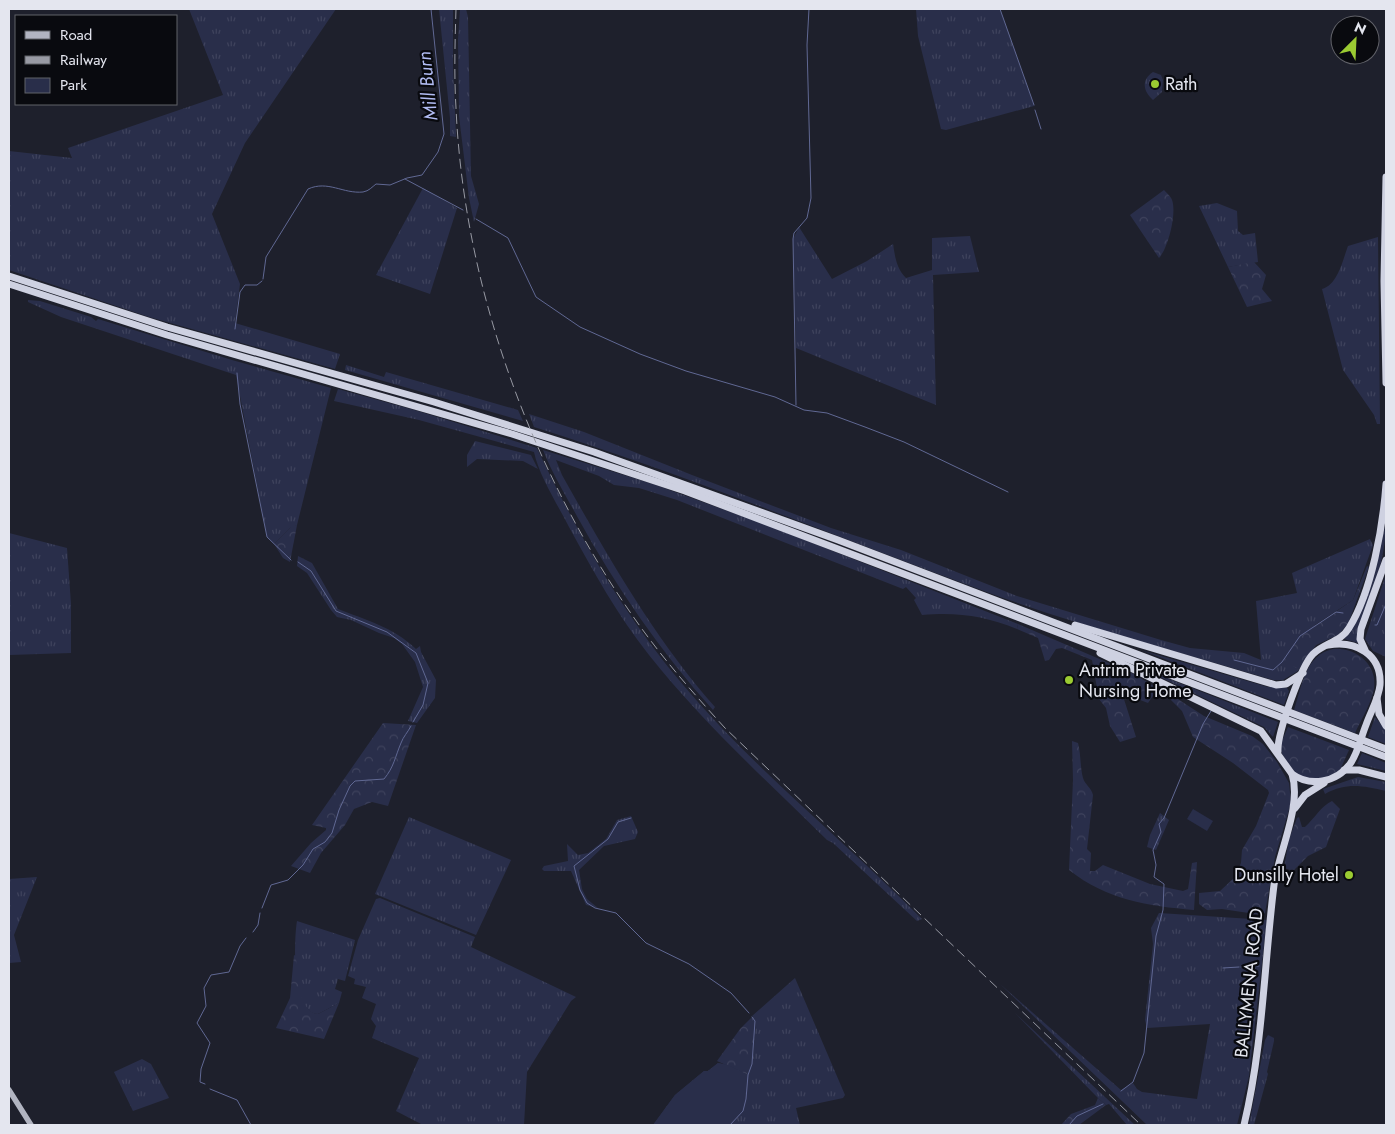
<svg xmlns="http://www.w3.org/2000/svg" width="1395" height="1134" font-family="Jost,sans-serif">
	<style>
		.grass { fill: url(#grass-tufts) }
		.forest { fill: url(#forest-crowns) }
		.park { fill: #292e4a }
		.lines { fill: none; stroke-linecap: round; stroke-linejoin: round }
		.stream { stroke: #606893; stroke-width: 1 }
		.primary { stroke: #b1b4c1; stroke-width: 5.5 }
		.highway { stroke: #ced1e1; stroke-width: 7 }
		.rail { stroke: #989aa4; stroke-width: 1; stroke-dasharray: 10 5; stroke-linecap: butt }
		.poi-dot { fill: #9bcb32; stroke: #090a0f; stroke-width: 2 }
		.labels { text-anchor: middle; stroke-width: 4.5; stroke-linejoin: round; paint-order: stroke }
		.poi-label { font-size: 18px; fill: #e4e6ef; stroke: #090a0f; text-anchor: start }
		.street-label { font-size: 18px; fill: #e4e6ef; stroke: #090a0f }
		.water-label { font-size: 19px; font-style: italic; fill: #b1bcf3; stroke: #090a0f }
	</style>
	<defs>
		<pattern id="grass-tufts" width="24" height="20" patternUnits="userSpaceOnUse" patternTransform="scale(1.25)"><rect width="24" height="20" fill="#292e4a"/><path d="M3 7l-1-3M5 7V3M7 7l1-3M15 17l-1-3M17 17v-4M19 17l1-3" fill="none" stroke="#3e425c"/></pattern>
		<pattern id="forest-crowns" width="20" height="18" patternUnits="userSpaceOnUse" patternTransform="scale(1.25)"><rect width="20" height="18" fill="#292e4a"/><path d="M2 6a3 3 0 1 1 6 0M12 15a3 3 0 1 1 6 0" fill="none" stroke="#3e425c"/></pattern>
	</defs>
	<rect width="100%" height="100%" fill="#1e202c"/>
	<!-- grass -->
	<g class="grass">
		<path d="M189 9H336L245 143 212 214 240 284 235 323 340 354 335 369 149 317 9 270V151L72 158 68 148 223 95Z"/>
		<path d="M439 9H453V67L456 137 450 136V118Z"/>
		<path d="M460 9H466L468 17 471 176 479 204 474 222 469 198 459 116 458 40Z"/>
		<path d="M916 9H1000L1034 106 946 130 941 129 918 36Z"/>
		<path d="M1153 72 1161 75 1163 80 1162 92 1153 100C1143 91 1141 80 1153 72Z"/>
		<path d="M423 188 457 208 430 294 376 275Z"/>
		<path d="M1217 203 1237 211 1238 231 1243 235 1255 233 1258 262 1228 267 1199 206Z"/>
		<path d="M799 227 832 279 867 261 893 244C895 256 896 268 906 278L932 270V238L970 236 979 272 933 275 936 405 796 348 793 239Z"/>
		<path d="M1378 237 1380 424H1377L1374 415 1343 370 1322 289C1338 285 1343 259 1348 246Z"/>
		<path d="M28 300 40 301 91 317 96 321 98 319 232 360 331 388 297 525 290 528 274 544 267 537 236 375 61 317 28 302Z"/>
		<path d="M346 365 384 377 386 372 518 410 523 421 345 370Z"/>
		<path d="M338 389 418 411 537 448C577 533 623 615 684 686 756 771 844 840 922 919L917 921 833 843 827 840C766 780 703 723 649 655 618 616 593 571 569 527 558 505 539 476 534 452L419 420 334 401Z"/>
		<path d="M529 414 584 432 692 475 831 528 901 550 1017 596 1161 640 1190 648 1244 653 1261 660 1256 601 1297 593 1292 573 1370 539 1373 545 1353 600 1315 625 1297 668 1298 671 1283 680H1273C1177 651 1079 626 984 591 834 536 687 475 534 427Z"/>
		<path d="M475 441 531 455 538 469 523 461 477 459 467 467V455Z"/>
		<path d="M543 450 653 484 772 527 1018 624 1017 629C984 616 959 612 922 615L914 600 916 598 906 587 903 589 677 500 639 488 614 485 599 476 556 460 562 475C607 555 654 638 715 707L713 710C660 651 616 587 578 518 566 496 552 473 543 450Z"/>
		<path d="M1386 523C1386 562 1369 600 1357 637L1358 643 1344 639C1363 620 1379 551 1386 523Z"/>
		<path d="M9 533 67 548 71 604V653L9 655Z"/>
		<path d="M298 556 312 563 338 609C366 620 393 627 416 649L420 646 421 652 436 680 435 698 417 723 408 721 423 687 415 662 402 644 394 638 379 633 351 620 337 617 331 610 307 573 297 566Z"/>
		<path d="M1386 574V657L1373 651 1365 639Z"/>
		<path d="M1141 650 1268 687 1287 688 1289 691 1284 705Z"/>
		<path d="M1139 667 1278 722 1273 737 1264 727Z"/>
		<path d="M1375 717 1386 730V744L1368 737Z"/>
		<path d="M1362 753 1386 763V771L1357 764Z"/>
		<path d="M1358 777 1386 782V791C1363 786 1347 782 1325 794L1323 789Z"/>
		<path d="M1160 813 1169 820 1156 850 1147 847 1150 835Z"/>
		<path d="M631 816 638 832 635 839 604 846 579 870 582 889 587 899 598 908 586 905 571 871H544L542 869 544 866 568 861 567 844 578 855 588 853 606 839 617 820Z"/>
		<path d="M409 817 511 860 476 935 375 894Z"/>
		<path d="M37 877 14 935 21 962 9 963V879Z"/>
		<path d="M380 898 475 937 471 947 576 997 571 1001 527 1072 524 1125H423L396 1111 419 1058 372 1038 376 1026 371 1019 376 1004 362 998 366 987 354 984 355 979 348 976 358 940 376 899Z"/>
		<path d="M1159 913 1267 920 1249 1076 1237 1125H1147L1000 984 1121 1090 1133 1083 1137 1089 1142 1092 1197 1099 1210 1024 1147 1028 1145 1020 1153 944 1151 928Z"/>
		<path d="M297 921 355 940 345 981 338 979 335 989 342 992 339 1003 318 1014C291 1013 294 938 297 921Z"/>
		<path d="M795 978 845 1095 843 1098 796 1108 800 1125H653L675 1095 704 1071H708L718 1063 728 1065 752 1064 756 1022 752 1016Z"/>
		<path d="M1015 1013 1135 1125H1127L1109 1104 1106 1105 1098 1098Z"/>
		<path d="M1268 1035 1274 1038V1041L1267 1072 1268 1074 1254 1125H1249L1265 1040Z"/>
		<path d="M142 1059 151 1064 169 1098 133 1111 114 1072Z"/>
	</g>
	<!-- forest -->
	<g class="forest">
		<path d="M1164 190C1167 193 1171 197 1172 200 1177 213 1168 249 1159 258L1130 215Z"/>
		<path d="M1254 262 1266 275 1262 289 1272 301 1247 307 1228 267Z"/>
		<path d="M297 525 290 562 283 558 274 544 292 526Z"/>
		<path d="M1367 566 1369 567 1348 624 1338 635 1316 645 1298 671 1297 668 1282 662 1300 636 1353 600Z"/>
		<path d="M1018 624 1132 673 1167 694 1155 693 1148 703 1122 693 1136 737 1120 742 1110 726 1106 708 1099 699 1092 660 1062 648 1056 649 1049 660 1045 661 1038 638 1017 629Z"/>
		<path d="M1333 649C1356 647 1378 665 1374 689 1371 704 1361 720 1355 733L1294 710C1302 686 1305 655 1333 649Z"/>
		<path d="M1170 694 1204 716 1252 736 1263 744 1277 762 1289 783 1291 803 1275 857 1265 913 1262 915 1222 909 1207 910 1199 904V893L1220 891 1234 878 1241 863 1242 850 1256 826 1269 793 1268 790 1233 763 1193 737 1182 711 1168 697Z"/>
		<path d="M383 723 416 725 388 806 372 802 354 809 345 825 321 853 310 873 291 866 311 843 326 830V828L312 825Z"/>
		<path d="M1288 727 1349 750 1340 770 1325 779H1307L1295 773 1282 754 1280 745Z"/>
		<path d="M1072 741 1078 743C1081 754 1080 767 1083 778 1085 785 1091 787 1093 795L1087 849 1091 853 1090 871H1095L1103 865 1150 884 1183 891 1188 889 1192 863 1197 862 1194 910C1148 906 1107 900 1069 870L1073 780Z"/>
		<path d="M1332 801 1340 809 1326 847 1308 856 1293 871 1284 868 1289 839 1297 818 1299 817 1302 827H1305C1315 818 1321 806 1332 801Z"/>
		<path d="M294 955 296 956C297 970 298 1013 318 1014L339 1003 324 1039 276 1028 290 998Z"/>
		<path d="M752 1017 755 1018 756 1022 752 1064 748 1075 717 1061 740 1029Z"/>
		<path d="M1098 1098 1106 1105 1079 1125H1061L1071 1114 1095 1105Z"/>
	</g>
	<!-- park -->
	<g class="park">
		<path d="M1193 809 1213 821 1207 831 1187 819Z"/>
		<path d="M718 1063 728 1065 748 1075 743 1111 730 1125H653L675 1095 704 1071H708Z"/>
	</g>
	<g class="lines">
		<!-- stream -->
		<g class="stream">
			<path d="M1000 9 1034 105"/>
			<path d="M1035 110 1041 129"/>
			<path d="M405 179 463 210"/>
			<path d="M476 219 508 238 536 297 580 327 640 354 686 371 775 397 804 410 827 413 865 427 904 442 1008 492"/>
			<path d="M263 279 266 257 308 189C328 180 343 194 363 192 369 191 372 187 376 184L390 185 407 178 422 175 438 152 444 134 431 9"/>
			<path d="M235 329 240 292 245 285H257L262 281"/>
			<path d="M237 373 240 404 267 537 291 560"/>
			<path d="M796 405 793 239 794 233 807 218 811 198 807 45 809 9"/>
			<path d="M298 562 311 571 336 611 387 632 416 653 428 683 423 705 413 722"/>
			<path d="M1375 625H1377L1386 604"/>
			<path d="M1234 660 1273 670 1282 662 1300 636 1336 612 1343 613"/>
			<path d="M631 818 618 822 608 839 574 866 580 890 587 903 595 908 616 913 646 943 689 964 731 993 749 1013"/>
			<path d="M262 908 271 885 288 880 303 865 313 849 325 842 332 833 339 810 350 786 355 781 384 779C394 767 395 757 401 743 403 737 408 732 411 726"/>
			<path d="M253 932 258 925 260 913"/>
			<path d="M1241 967 1259 966"/>
			<path d="M1223 968 1239 967"/>
			<path d="M205 1084 200 1082 201 1069 210 1043 197 1023 206 1006 204 988 211 975 229 972 240 946 246 938"/>
			<path d="M210 1089 237 1100 251 1125"/>
			<path d="M1121 1091 1133 1082 1144 1053 1156 936 1163 910 1164 884 1154 877 1156 865 1153 850 1161 832 1159 824 1164 818 1203 724 1211 711"/>
			<path d="M730 1125 743 1111 746 1099 748 1075 752 1064 755 1021 752 1017"/>
			<path d="M1069 1125 1077 1116 1103 1104"/>
		</g>
		<!-- primary -->
		<path class="primary" d="M9 1090 31 1125"/>
		<!-- highway -->
		<g class="highway">
			<path d="M1386 177 1384 281 1386 383"/>
			<path d="M9 276 167 327 434 402 594 452 838 540 1386 749"/>
			<path d="M9 284 167 335 512 434 685 491 1386 757"/>
			<path d="M1075 625 1276 685 1286 684 1303 673"/>
			<path d="M1365 650 1360 639 1361 629 1386 560"/>
			<path d="M1100 653 1261 731 1292 774C1310 787 1336 783 1350 764 1358 753 1361 737 1366 725 1370 713 1379 698 1380 685 1382 654 1355 640 1328 645"/>
			<path d="M1377 698 1379 714 1386 726"/>
			<path d="M1278 751C1277 734 1301 666 1313 654 1324 643 1341 642 1349 628 1372 591 1383 526 1386 484"/>
			<path d="M1344 770H1359L1386 777"/>
			<path d="M1295 808 1305 795 1324 783"/>
			<path d="M1244 1125C1263 1046 1264 965 1274 885 1279 851 1302 806 1292 774"/>
		</g>
		<!-- rail -->
		<path class="rail" d="M456 9C455 42 454 75 456 108 464 289 532 474 637 622 664 660 694 694 725 728L1141 1125"/>
	</g>
	<!-- markers -->
	<g class="poi-dot">
		<circle cx="1155" cy="84" r="5"/>
		<circle cx="1069" cy="680" r="5"/>
		<circle cx="1349" cy="875" r="5"/>
	</g>
	<g class="labels">
		<!-- poi labels -->
		<g class="poi-label">
			<text x="1165" y="90">Rath</text>
			<text x="1079" y="676">Antrim Private<tspan x="1079" dy="21">Nursing Home</tspan></text>
			<text x="1339" y="881" text-anchor="end">Dunsilly Hotel</text>
		</g>
		<!-- street labels -->
		<g class="street-label">
			<text transform="translate(1249 983) rotate(-84)" y="6">BALLYMENA ROAD</text>
		</g>
		<!-- water labels -->
		<g class="water-label">
			<text transform="translate(427 86) rotate(-96)" y="7">Mill Burn</text>
		</g>
	</g>
	<!-- border -->
	<rect width="1395" height="1134" fill="none" stroke="#e4e6ef" stroke-width="20"/>
	<!-- legend -->
	<rect x="15" y="15" width="162" height="90" fill="#090a0f" stroke="#616269"/>
	<rect x="25" y="31" width="25" height="8" fill="#b1b4c1" stroke="#616269"/>
	<text x="60" y="40" font-size="15" fill="#e4e6ef">Road</text>
	<rect x="25" y="56" width="25" height="8" fill="#989aa4" stroke="#616269"/>
	<text x="60" y="65" font-size="15" fill="#e4e6ef">Railway</text>
	<rect x="25" y="78" width="25" height="15" fill="#292e4a" stroke="#616269"/>
	<text x="60" y="90" font-size="15" fill="#e4e6ef">Park</text>
	<!-- north arrow -->
	<g transform="translate(1355 40) rotate(24)"><circle r="24" fill="#090a0f" stroke="#616269"/>
	<path d="M0-4L9 19L0 12L-9 19Z" fill="#9bcb32"/>
	<text y="-8" font-size="14" font-weight="bold" text-anchor="middle" fill="#e4e6ef">N</text>
	</g>
</svg>
